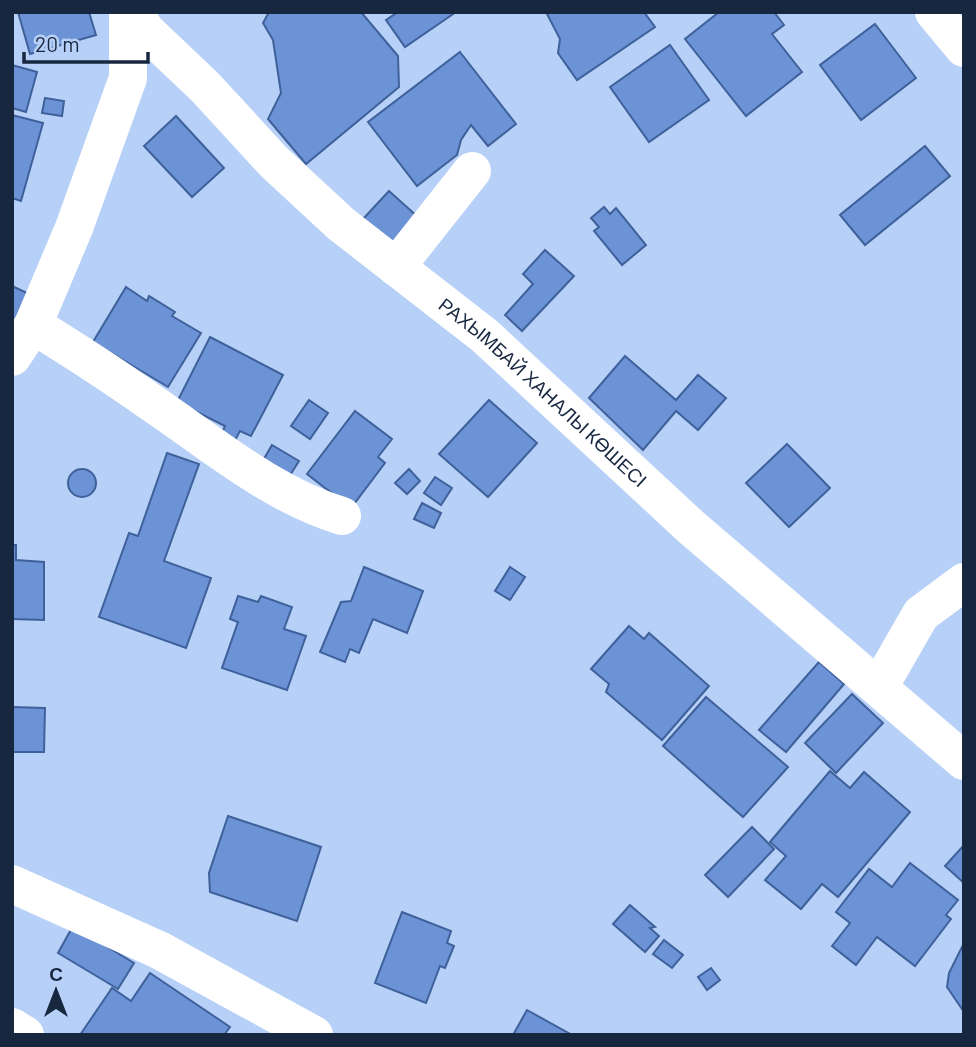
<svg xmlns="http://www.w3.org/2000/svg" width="976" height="1047" font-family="Barlow,sans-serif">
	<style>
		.building { fill: #6c93d5; stroke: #3f619b; stroke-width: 2 }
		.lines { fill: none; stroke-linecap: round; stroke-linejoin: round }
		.minor { stroke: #fff; stroke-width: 38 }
		.labels { text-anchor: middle; stroke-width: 5; stroke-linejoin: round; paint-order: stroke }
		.street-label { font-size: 19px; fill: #182740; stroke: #b7d0f7 }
	</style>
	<rect width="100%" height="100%" fill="#b7d0f7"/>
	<!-- building -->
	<g class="building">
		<path d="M18 12H89L96 35 30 54Z"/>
		<path d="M269 12H361L398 56 399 87 306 164 268 119 281 93 273 40 263 23Z"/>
		<path d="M398 12H456L405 47 386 20Z"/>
		<path d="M546 12H644L655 27 577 80 558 53 560 39Z"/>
		<path d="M719 12H774L784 25 772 34 802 72 746 116 685 39Z"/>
		<path d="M875 24 916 78 861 120 820 65Z"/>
		<path d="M670 45 709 100 649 142 610 87Z"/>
		<path d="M460 52 516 124 488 146 471 125 461 140 457 155 417 186 368 122Z"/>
		<path d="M12 65 37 72 26 112 12 108Z"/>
		<path d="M45 98 64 101 62 116 42 113Z"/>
		<path d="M12 115 43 123 21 201 12 198Z"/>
		<path d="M176 116 224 168 192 197 144 146Z"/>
		<path d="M925 146 950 176 865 245 840 215Z"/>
		<path d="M389 191 418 217 391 245 363 219Z"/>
		<path d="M604 207 610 214 616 208 646 245 622 265 594 231 599 227 591 218Z"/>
		<path d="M545 250 574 276 522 331 505 315 533 284 523 274Z"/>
		<path d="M12 286 29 294 12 328Z"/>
		<path d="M126 287 147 301 149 296 175 312 172 316 201 333 168 387 93 342Z"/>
		<path d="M210 337 283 375 251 436 240 431 233 444 220 437 225 426 177 402Z"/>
		<path d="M625 356 676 400 698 375 726 398 698 430 676 411 643 450 589 398Z"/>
		<path d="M309 400 328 413 310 439 291 426Z"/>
		<path d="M489 400 537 443 488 497 439 454Z"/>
		<path d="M355 411 392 439 378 457 385 463 351 508 307 474Z"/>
		<path d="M787 444 830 488 789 527 746 483Z"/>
		<path d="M272 445 299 461 287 480 261 464Z"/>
		<path d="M167 453 199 464 164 561 211 578 186 648 99 617 129 533 138 536Z"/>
		<path d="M409 469 420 481 407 494 395 483Z"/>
		<circle cx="82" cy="483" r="14"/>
		<path d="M435 477 452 488 441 505 424 493Z"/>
		<path d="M422 503 441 513 434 528 414 519Z"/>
		<path d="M12 545H16V560L44 562V620L12 619Z"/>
		<path d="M364 567 423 591 407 633 373 619 359 653 350 649 345 662 320 652 341 602 351 601Z"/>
		<path d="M510 567 525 577 510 600 495 591Z"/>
		<path d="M238 596 258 602 261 596 292 607 284 629 306 636 287 690 222 668 238 622 230 619Z"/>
		<path d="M629 626 644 639 649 633 709 686 662 740 606 692 609 684 591 669Z"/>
		<path d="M819 662 844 684 786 752 759 730Z"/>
		<path d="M852 694 883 723 836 773 805 743Z"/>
		<path d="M706 697 788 767 743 817 663 746Z"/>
		<path d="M12 707 45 708 44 752H12Z"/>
		<path d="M830 771 850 788 864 772 910 812 838 897 822 884 801 909 765 880 786 856 770 842Z"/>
		<path d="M228 816 321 847 297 921 210 892 209 873Z"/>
		<path d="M752 827 774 849 728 897 705 875Z"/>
		<path d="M964 845V883L945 866Z"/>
		<path d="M910 863 958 900 946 915 951 919 915 966 877 937 856 965 832 946 850 923 836 912 869 869 892 887Z"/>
		<path d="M630 905 655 927 650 928 659 936 645 952 613 924Z"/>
		<path d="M402 912 451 931 447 943 454 946 445 968 440 966 426 1003 375 983Z"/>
		<path d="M73 926 134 963 118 989 58 953Z"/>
		<path d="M664 940 683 955 672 968 653 954Z"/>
		<path d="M964 943V1012L947 987 949 973Z"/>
		<path d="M711 968 720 980 707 990 698 977Z"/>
		<path d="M150 973 230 1027 224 1035H80L112 988 131 1001Z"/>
		<path d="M527 1010 572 1035H513Z"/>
	</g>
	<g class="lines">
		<!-- minor -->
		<g class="minor">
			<path id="s1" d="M134 12 145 30 205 87 274 162 341 224 485 336 691 527 964 761"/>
			<path d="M934 12 964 48"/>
			<path d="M396 267 472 171"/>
			<path d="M33 325C72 349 111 374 149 401 210 442 270 494 342 516"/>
			<path d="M12 357 33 325 74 228 128 78V12"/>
			<path d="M879 687 921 614 964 582"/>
			<path d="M12 884 159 950 314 1035"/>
			<path d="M12 1027 25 1035"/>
		</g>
	</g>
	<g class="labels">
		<!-- street labels -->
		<g class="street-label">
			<text dy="7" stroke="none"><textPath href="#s1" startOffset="560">РАХЫМБАЙ ХАНАЛЫ КӨШЕСІ</textPath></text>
		</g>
	</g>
	<!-- border -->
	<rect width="976" height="1047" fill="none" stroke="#182740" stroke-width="28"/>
	<!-- north arrow -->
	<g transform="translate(56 991)" stroke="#b7d0f7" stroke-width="5" paint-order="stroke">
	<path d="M0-5L12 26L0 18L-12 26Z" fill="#182740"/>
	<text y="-10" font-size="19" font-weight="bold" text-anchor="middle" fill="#182740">С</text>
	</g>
	<!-- scale -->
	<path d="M24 52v10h124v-10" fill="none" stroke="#182740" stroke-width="3.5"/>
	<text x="35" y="52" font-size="21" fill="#182740" stroke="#b7d0f7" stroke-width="5" paint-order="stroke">20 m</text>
</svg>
